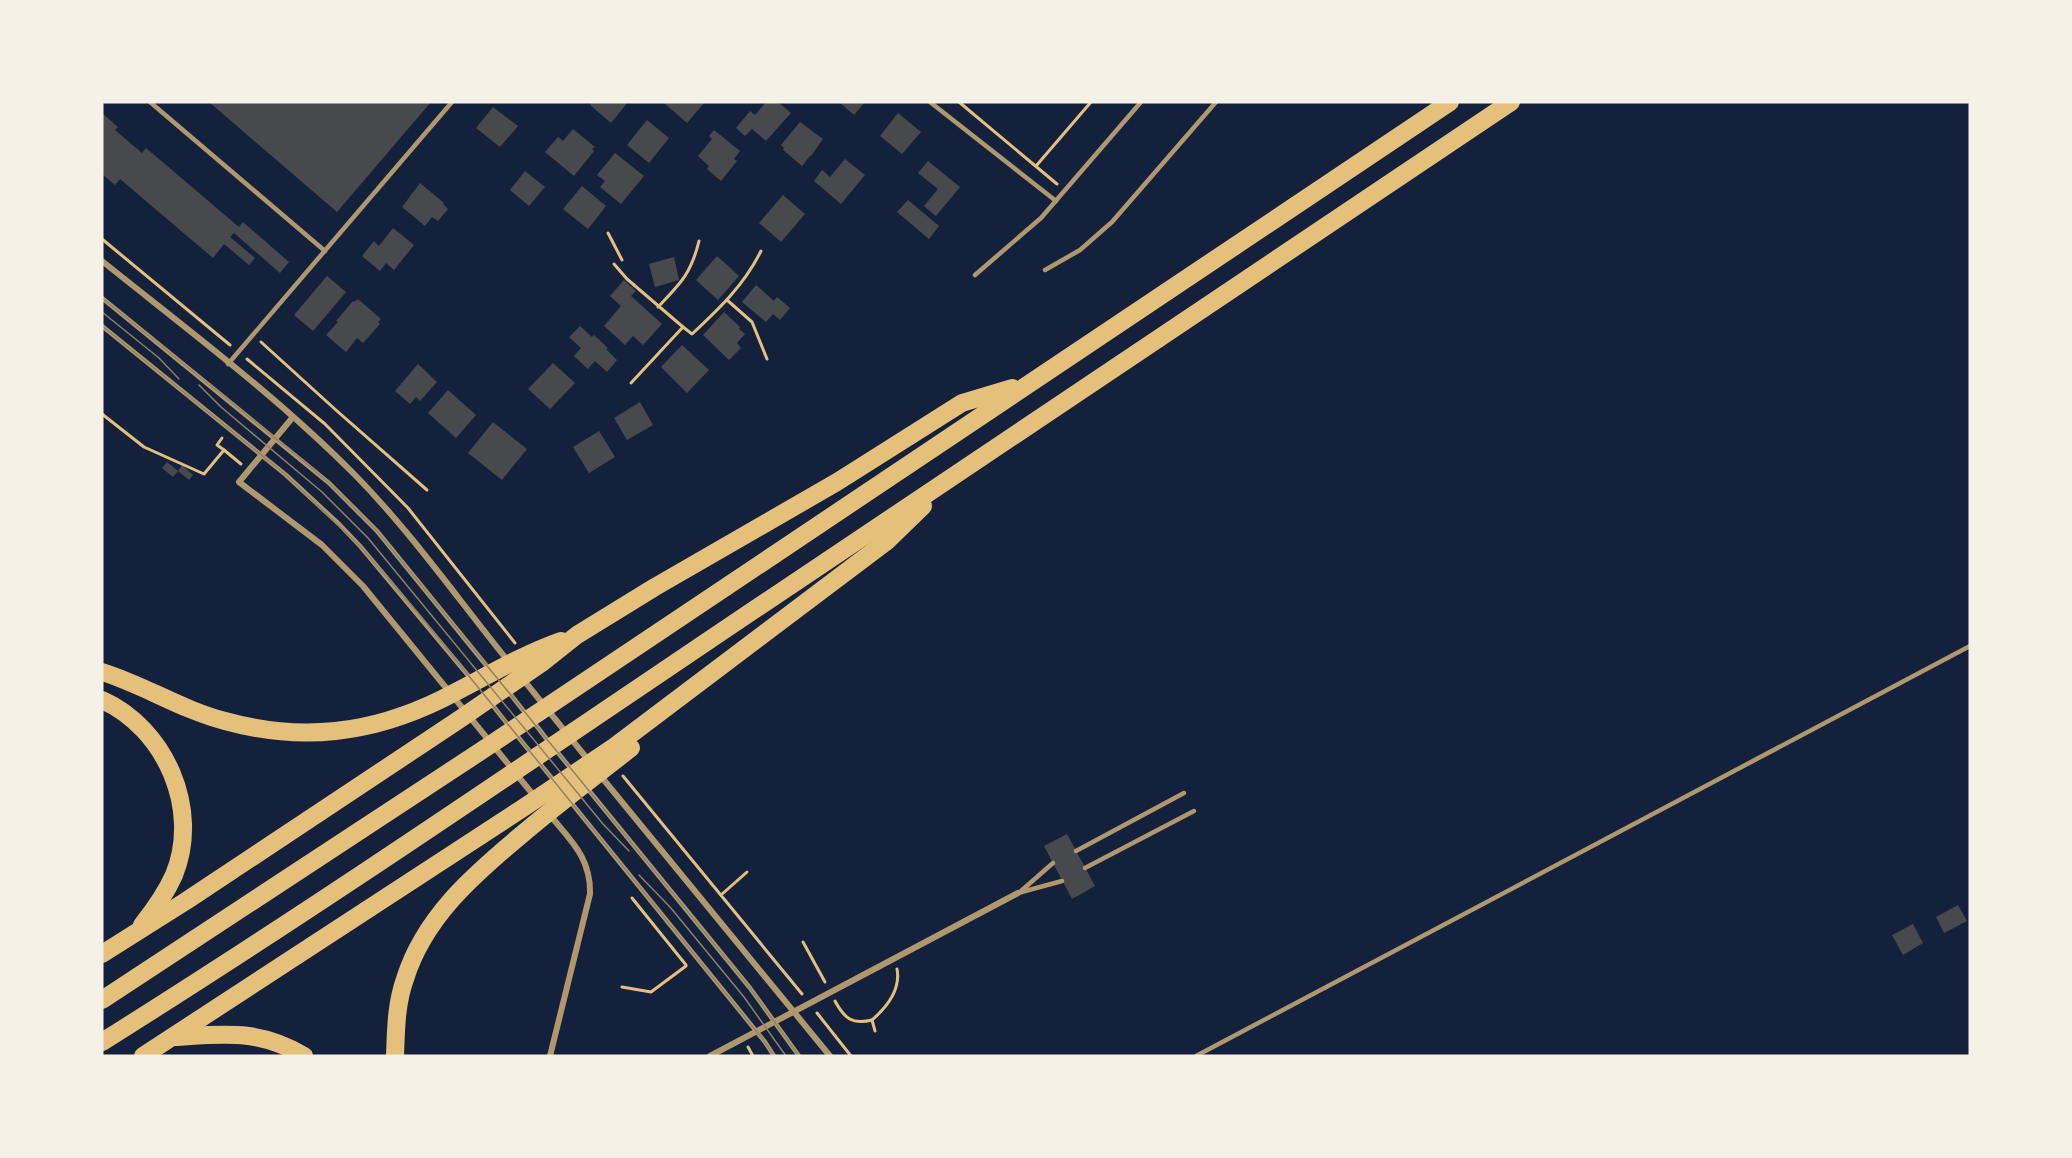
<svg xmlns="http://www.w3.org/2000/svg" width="2072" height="1158" font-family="'Exo 2',sans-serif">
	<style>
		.building { fill: #48494c }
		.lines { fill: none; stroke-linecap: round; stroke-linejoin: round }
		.path { stroke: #e5c07b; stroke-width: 3 }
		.service { stroke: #b1986c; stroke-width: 4.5 }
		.minor { stroke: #b1986c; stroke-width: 6 }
		.motorway { stroke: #e5c07b; stroke-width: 18 }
		.tram { stroke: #918062; stroke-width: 1.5 }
	</style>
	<rect width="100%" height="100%" fill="#14213d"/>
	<!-- building -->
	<g class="building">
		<path d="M209 102H431L337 212Z"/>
		<path d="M592 102H628L611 123 590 105Z"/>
		<path d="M663 102H705L687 123Z"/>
		<path d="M766 102H778L791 113 766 141 752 129 745 136 736 128 750 111 755 115Z"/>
		<path d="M839 102H865L854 115Z"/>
		<path d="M493 107 518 126 500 147 476 128Z"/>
		<path d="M102 113 118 127 115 130 142 153 146 148 239 227 243 222 289 262 280 273 234 233 230 237 255 258 249 265 224 244 213 258 120 179 115 185 102 174Z"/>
		<path d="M898 113 921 132 902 154 880 136Z"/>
		<path d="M647 120 669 138 649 163 627 145Z"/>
		<path d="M800 122 823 139 811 156H810L802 166 783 150 784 148 781 145Z"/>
		<path d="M573 129 595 147 592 149 594 151 574 176 545 152 558 137 563 141Z"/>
		<path d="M714 130 740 151 734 159 737 161 721 181 707 169 709 166 698 156 712 139 709 136Z"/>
		<path d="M615 153 644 176 621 204 600 187 605 181 597 175Z"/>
		<path d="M845 159 865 175 841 204 814 181 822 170 830 177Z"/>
		<path d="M928 161 960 187 936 216 924 206 938 189 918 173Z"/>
		<path d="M525 171 545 187 529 206 510 190Z"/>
		<path d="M420 183 444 203 443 204 448 209 438 221 432 217 425 226 402 207Z"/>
		<path d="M582 186 606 206 588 229 563 209Z"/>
		<path d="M783 195 805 214 781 242 759 223Z"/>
		<path d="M908 200 939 226 929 239 897 212Z"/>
		<path d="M393 228 414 245 394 270 386 263 380 271 362 256 374 241 379 246Z"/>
		<path d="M717 256 739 276 718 300 696 280Z"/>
		<path d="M674 257 679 280 655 287 649 264Z"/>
		<path d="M327 276 346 292 313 331 294 315Z"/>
		<path d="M624 280 636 291 631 296 662 324 643 345 633 336 625 345 604 326 621 306 610 296Z"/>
		<path d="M756 285 774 301 777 297 790 308 780 320 773 314 766 322 742 302Z"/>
		<path d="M358 299 381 319 378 322 380 324 363 343 357 338 346 352 326 335 338 322 336 321 353 301 354 302Z"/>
		<path d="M724 312 740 327 739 329 745 334 737 343 741 348 729 360 703 335Z"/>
		<path d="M580 326 592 337 594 335 608 348 606 349 617 360 607 372 595 361 588 369 574 356 581 348 569 337Z"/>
		<path d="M682 345 709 370 687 393 661 367Z"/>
		<path d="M553 363 575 383 550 409 528 389Z"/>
		<path d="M418 364 437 382 420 401 416 397 410 404 395 391Z"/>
		<path d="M448 390 476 415 456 438 428 413Z"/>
		<path d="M640 402 653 425 627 440 614 418Z"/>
		<path d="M493 422 527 449 502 480 468 453Z"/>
		<path d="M599 431 615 457 589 473 573 447Z"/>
		<path d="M167 462 178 471 173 477 162 468Z"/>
		<path d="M182 465 193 475 189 480 178 471Z"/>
		<path d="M1067 834 1095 886 1072 899 1044 846Z"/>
		<path d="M1958 905 1967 921 1944 933 1936 917Z"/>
		<path d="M1913 924 1923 943 1903 955 1892 935Z"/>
	</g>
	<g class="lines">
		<!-- path -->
		<g class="path">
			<path d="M959 102 1057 184"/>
			<path d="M1036 166 1091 102"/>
			<path d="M608 233 622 260"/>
			<path d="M102 239 230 345"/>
			<path d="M614 264 627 279 683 327 631 383"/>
			<path d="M727 300 752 322 767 359"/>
			<path d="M658 307C680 284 691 274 699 241"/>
			<path d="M683 327 692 334C720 308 744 285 761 251"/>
			<path d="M261 342 337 411 427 490"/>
			<path d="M247 359 325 424 408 508 515 643"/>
			<path d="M102 414 144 447 204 474 224 450 217 445 222 438"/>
			<path d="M224 450 241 464"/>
			<path d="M623 776 802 994"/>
			<path d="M721 895 747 872"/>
			<path d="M632 898 686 965"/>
			<path d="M803 942 825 982"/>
			<path d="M622 987 651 992 686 966"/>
			<path d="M835 1001C844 1018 852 1025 872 1020"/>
			<path d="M817 1013 851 1056"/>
			<path d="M875 1031 872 1020C886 1008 901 990 897 969"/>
			<path d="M748 1047 753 1056"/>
		</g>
		<!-- service -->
		<g class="service">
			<path d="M150 102 325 251"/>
			<path d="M930 102 1056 201"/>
			<path d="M1045 270 1080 250 1112 222 1216 102"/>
			<path d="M975 275 1041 218 1141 102"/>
			<path d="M102 298 329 483 377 531 490 670"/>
			<path d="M102 326 286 475 339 524 360 546 471 679"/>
			<path d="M228 364 452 102"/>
			<path d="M507 690 526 714"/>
			<path d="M490 702 509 726"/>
			<path d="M532 720 549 742"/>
			<path d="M514 732 532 754"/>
			<path d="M554 748 572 770"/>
			<path d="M537 760 555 782"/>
			<path d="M587 788 750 988 799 1056"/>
			<path d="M569 800 731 1000 765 1042 774 1056"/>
			<path d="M1076 851 1184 793"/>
			<path d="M1085 868 1194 811"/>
			<path d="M1021 891 1053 863"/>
			<path d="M1018 893 1062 881"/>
			<path d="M1196 1056 1970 646"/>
		</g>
		<!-- minor -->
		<g class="minor">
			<path d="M102 261C188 330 278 397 355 475 411 532 458 599 508 661"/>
			<path d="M293 417 239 482 322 545 363 586 535 797"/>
			<path d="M522 678 589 761"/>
			<path d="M599 774 830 1056"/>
			<path d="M549 814C570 840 591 857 590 894L550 1056"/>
			<path d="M710 1056 1018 893"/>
		</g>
		<!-- motorway -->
		<g class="motorway">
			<path d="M102 672C144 685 182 710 225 721 301 742 371 734 442 699 482 679 519 656 561 641"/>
			<path d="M102 700C165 728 201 809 174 875 166 893 154 910 142 925"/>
			<path d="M102 954 186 901 457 721 543 662 577 635 655 587 837 482 962 403 1012 388"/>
			<path d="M102 1000 481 751 1450 102"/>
			<path d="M175 1037C225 1034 259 1029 304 1056"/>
			<path d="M102 1042C316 908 524 765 733 624 992 449 1252 276 1511 102"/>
			<path d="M143 1056 526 806 614 747 887 541 923 506"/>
			<path d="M395 1056C396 1030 396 1004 405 979 424 918 472 876 520 836 556 805 594 777 631 748"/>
		</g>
		<!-- tram -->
		<g class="tram">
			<path d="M102 298 301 459 329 483 377 531 750 988 799 1056"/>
			<path d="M102 312 159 358 179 379"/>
			<path d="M102 326 286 475 360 546 422 618 765 1042 774 1056"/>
			<path d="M199 385 221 407 322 492 368 538 603 824 629 851"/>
			<path d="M639 875 670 907 744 997 786 1056"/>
		</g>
	</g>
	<!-- border -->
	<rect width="2072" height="1158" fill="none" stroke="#f6f1e7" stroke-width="207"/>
</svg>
